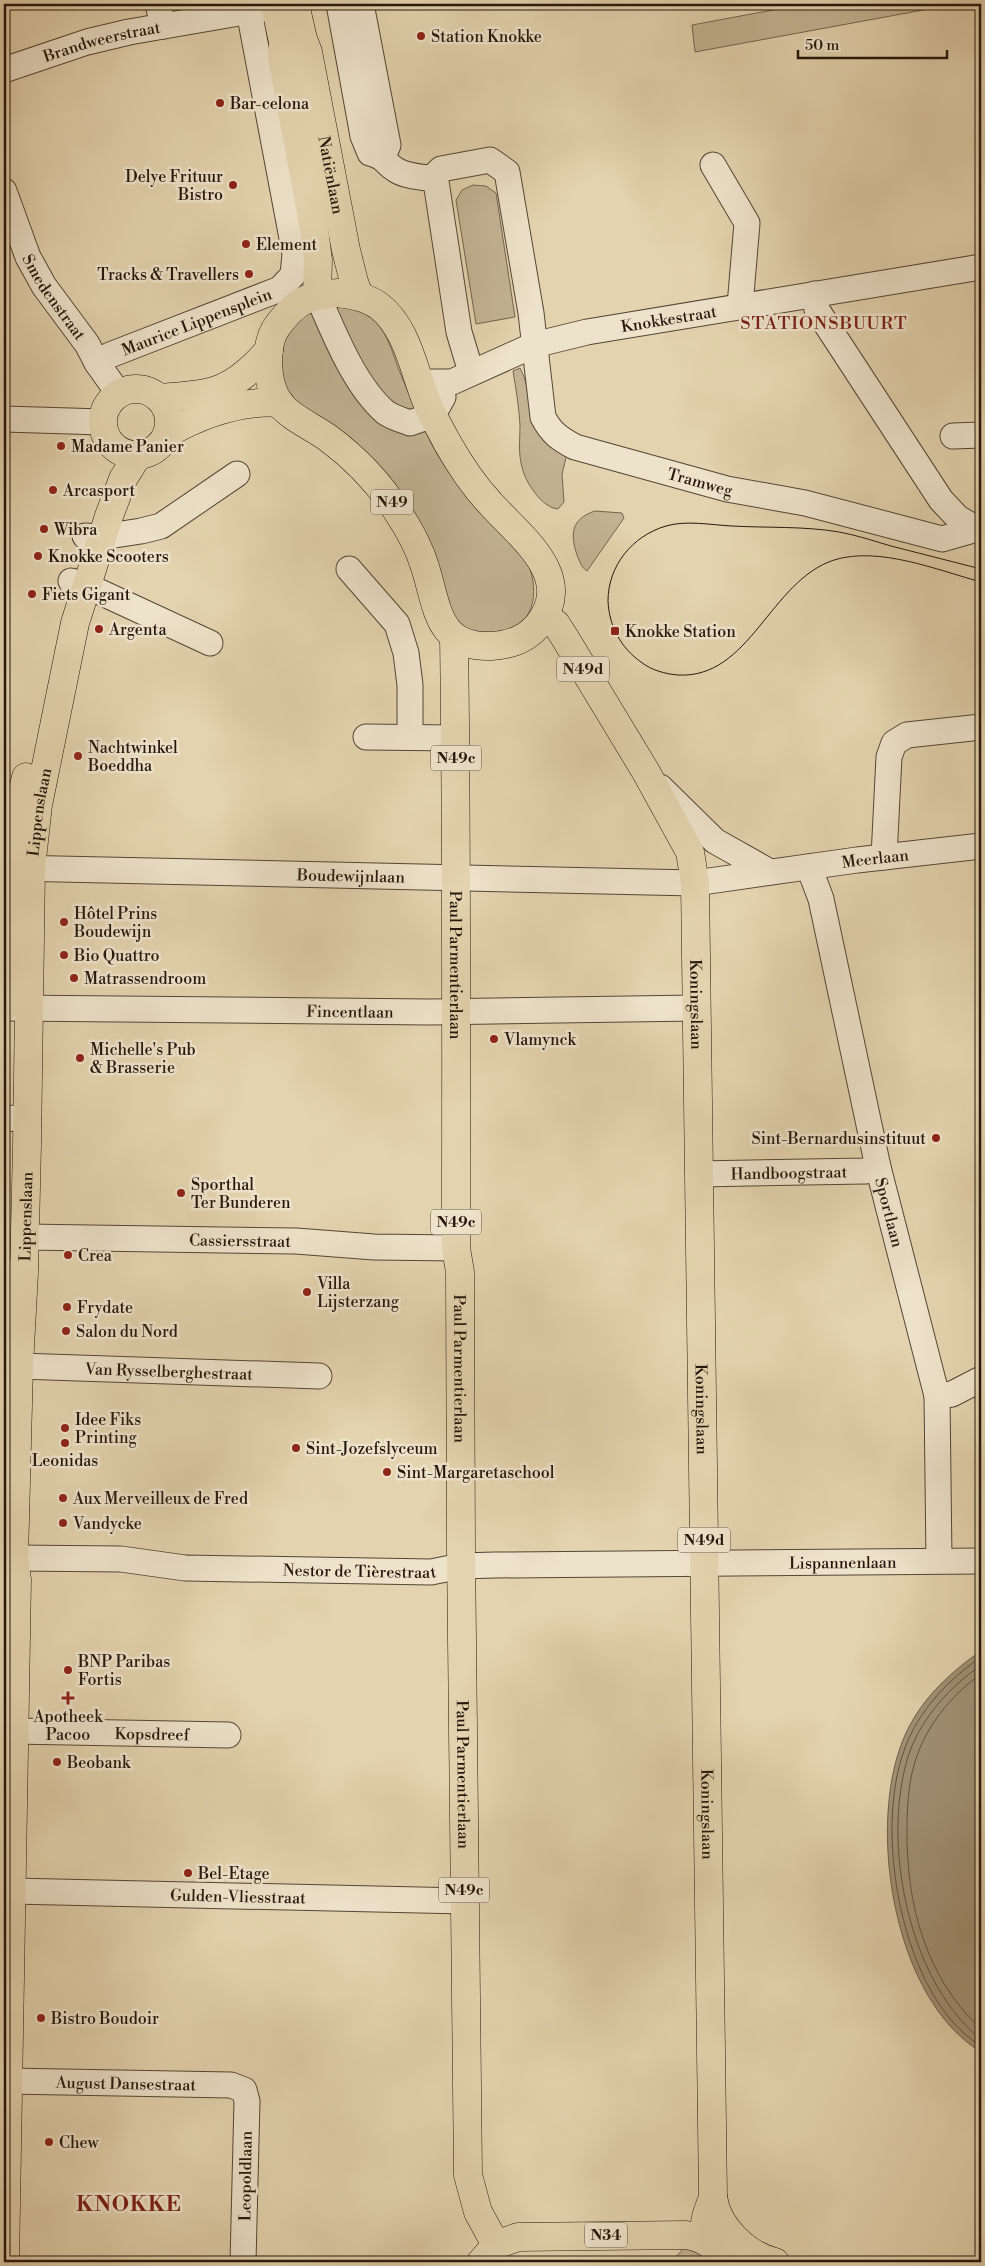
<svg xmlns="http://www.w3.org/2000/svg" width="985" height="2266" font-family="'Libre Bodoni',serif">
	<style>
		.green { fill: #c3b393; stroke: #746550 }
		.water { fill: #a29377; stroke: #70614d }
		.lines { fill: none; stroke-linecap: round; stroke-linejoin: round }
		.shore { stroke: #645542; stroke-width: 1 }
		.minor-casing { stroke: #544635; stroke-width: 27 }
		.major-casing { stroke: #25170d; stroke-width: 29 }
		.minor { stroke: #ede2ca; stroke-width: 25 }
		.major { stroke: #e3d3ae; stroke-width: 28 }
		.tram { stroke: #25170d; stroke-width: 1 }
		.rail-casing { stroke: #25170d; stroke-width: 5.5 }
		.rail { stroke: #ede2ca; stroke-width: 4; stroke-dasharray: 11; stroke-linecap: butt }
		.poi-dot { fill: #8f2418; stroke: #ede2ca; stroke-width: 2 }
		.labels { text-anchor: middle; stroke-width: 5; stroke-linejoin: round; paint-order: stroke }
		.shield { fill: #ede2ca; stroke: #615446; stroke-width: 1 }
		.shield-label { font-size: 15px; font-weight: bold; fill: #25170d }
		.poi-label { font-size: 16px; fill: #25170d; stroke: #ede2ca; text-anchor: start }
		.street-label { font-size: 16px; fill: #25170d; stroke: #ede2ca }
		.neighbourhood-label { font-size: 18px; letter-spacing: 1px; fill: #7a1f14; stroke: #ede2ca }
		.district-label { font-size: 21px; font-weight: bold; letter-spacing: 1px; fill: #7a1f14; stroke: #ede2ca }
	</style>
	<rect width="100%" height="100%" fill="#e3d3ae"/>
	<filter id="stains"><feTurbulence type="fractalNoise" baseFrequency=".004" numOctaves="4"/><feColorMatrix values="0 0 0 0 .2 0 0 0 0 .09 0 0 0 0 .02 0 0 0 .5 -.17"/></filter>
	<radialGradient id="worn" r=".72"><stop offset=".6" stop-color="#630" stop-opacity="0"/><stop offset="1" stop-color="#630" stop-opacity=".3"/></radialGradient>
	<!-- green -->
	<g class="green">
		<path d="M805 4H956L695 52 692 25Z"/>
		<path d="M473 185 486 186 496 193 515 317 476 324 456 200 462 190Z"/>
		<path d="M330 305C345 307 365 311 376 322 388 335 393 354 399 370 411 399 422 427 437 454 461 496 501 527 529 566 542 602 528 634 488 637 478 637 464 627 455 624L430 564 294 403 278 375 283 337 294 322 311 310Z"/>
		<path d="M520 368C539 404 517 430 563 451L566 458 562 474 564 502 558 509C542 508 525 482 522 467 518 453 520 439 520 425 519 407 516 389 513 371Z"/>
		<path d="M595 511 622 513 624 518 587 571C581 567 580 562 577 555 570 534 571 519 595 511Z"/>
		<path d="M687 2245 721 2262H671Z"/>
	</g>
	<!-- water -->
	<path class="water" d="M981 1651V2052C895 2000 869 1836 900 1748 914 1706 946 1675 981 1651Z"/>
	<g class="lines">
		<!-- shore -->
		<g class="shore">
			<path d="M981 1657C948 1680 919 1710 905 1748 873 1830 901 1998 981 2046"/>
			<path d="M981 1665C951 1686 923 1716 910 1751 883 1828 903 1945 952 2009 960 2020 970 2031 981 2039"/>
			<path d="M981 1674C954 1693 930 1721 918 1753 909 1776 907 1803 907 1828 906 1903 925 1977 981 2029"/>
		</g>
		<!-- minor casing -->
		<g class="minor-casing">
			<g id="minor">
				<path d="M158 4 163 26"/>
				<path d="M339 4 363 136 370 153C387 158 384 163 396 170 407 177 423 177 435 179"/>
				<path d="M361 4 388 145 383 157"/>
				<path id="s1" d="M4 70 87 42 129 32 262 9"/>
				<path d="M713 165 747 223 740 306"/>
				<path id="s2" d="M4 191 28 257 44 286 87 344 97 363 119 394"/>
				<path d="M317 294C333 331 354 385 385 412 391 417 402 420 410 423L433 415 443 397"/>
				<path d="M815 294 817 310 941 500 958 518 981 531"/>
				<path id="s3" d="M97 363 110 355 280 289 293 275 295 254 249 11"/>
				<path id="s4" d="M471 372 459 332 435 175 441 169 490 160 507 172 531 313 543 417C551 433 560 439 575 447L727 489 805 503 942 539 977 529"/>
				<path id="s5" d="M420 386 432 382H452L534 345 587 332 981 267"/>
				<path d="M4 419 103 422"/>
				<path d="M953 436 981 435"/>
				<path d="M85 536 102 537 141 531 161 526 237 474"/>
				<path d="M349 569 397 624 406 653 410 685V737"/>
				<path d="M71 581 87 586 210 643"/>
				<path d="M366 737 455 738"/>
				<path d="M660 787 715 841 770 872"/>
				<path d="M884 857 889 757 894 743 907 735 981 727"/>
				<path id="s6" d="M809 867 821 899 878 1167 937 1396 939 1560"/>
				<path id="s7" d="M12 868 695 883 857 860 981 846"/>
				<path id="s8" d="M9 1008 430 1012 697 1008"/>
				<path d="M4 1119 28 1117"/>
				<path id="s9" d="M700 1174 865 1171 878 1167"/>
				<path id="s10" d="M25 1237 296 1241 374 1247 456 1248"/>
				<path d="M4 1272 24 1273"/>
				<path id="s11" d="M19 1366 319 1376"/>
				<path d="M937 1396 952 1394 981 1379"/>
				<path id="s12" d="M14 1558 121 1559 185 1568 431 1572 461 1566 495 1565 981 1561"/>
				<path id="s13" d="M14 1731 228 1735"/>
				<path id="s14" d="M12 1891 464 1901"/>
				<path id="s15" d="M7 2081 231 2085 244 2090 247 2101 243 2262"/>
			</g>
		</g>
		<!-- major casing -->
		<g class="major-casing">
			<g id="major">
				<path d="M275 4 283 42 282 57 314 229 318 260 317 294"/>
				<path id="s16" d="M295 4 303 39 308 52 346 250 354 282 359 295"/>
				<path d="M338 293C353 295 367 297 379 306 408 328 414 373 428 405 434 418 441 431 448 444 460 465 473 485 490 503 519 536 576 575 539 624 527 639 511 645 492 646 437 648 438 608 425 567 419 547 409 529 397 511 379 483 355 458 328 438 313 427 291 418 280 404 266 385 263 345 278 325 296 301 308 295 338 293Z"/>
				<circle cx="136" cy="422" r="33"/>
				<path d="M159 398C213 394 232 393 269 350"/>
				<path d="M168 433C202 414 241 400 280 403"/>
				<path id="s17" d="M545 616 556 624 565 638 646 772 690 852 695 883 713 2197C706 2217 700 2224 711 2244"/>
				<path id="s18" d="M454 637C457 840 456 1044 456 1248L460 1272 461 1550 468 2175 478 2212 496 2245"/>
				<path d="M4 1007 8 852 26 777"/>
				<path d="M713 2197C717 2227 746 2255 775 2262"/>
				<path id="s19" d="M5 2262 17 1580 14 1558 19 1366 24 1273 27 1145 31 868 38 805 75 623 109 516 123 479 138 455"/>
				<path d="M481 2262 496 2245 518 2237 686 2235C706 2238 717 2249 732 2262"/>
			</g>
		</g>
		<!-- minor -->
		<use href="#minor" class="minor"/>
		<!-- major -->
		<use href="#major" class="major"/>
		<!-- tram -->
		<path class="tram" d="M981 569C951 561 921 554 891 546 874 541 856 535 839 532 804 526 767 528 732 526 711 525 686 520 666 526 632 536 608 566 608 601 609 626 621 648 641 662 651 670 665 674 678 675 750 679 770 581 834 560 879 546 937 570 981 582"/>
		<!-- rail casing -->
		<g class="rail-casing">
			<path id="rail" d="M473 7 488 4"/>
		</g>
		<!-- rail -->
		<use href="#rail" class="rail"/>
	</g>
	<!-- markers -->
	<g class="poi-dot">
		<circle cx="421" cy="36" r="5"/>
		<circle cx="220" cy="103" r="5"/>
		<circle cx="233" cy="185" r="5"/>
		<circle cx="246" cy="244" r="5"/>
		<circle cx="249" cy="274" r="5"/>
		<circle cx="61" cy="446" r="5"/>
		<circle cx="53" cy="490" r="5"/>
		<circle cx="44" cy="529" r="5"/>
		<circle cx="38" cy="556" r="5"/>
		<circle cx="32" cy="594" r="5"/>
		<circle cx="99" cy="629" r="5"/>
		<rect x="610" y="626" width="10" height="10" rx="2.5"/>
		<circle cx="78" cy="756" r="5"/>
		<circle cx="64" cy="922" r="5"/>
		<circle cx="64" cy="955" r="5"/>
		<circle cx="74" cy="978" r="5"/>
		<circle cx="494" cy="1039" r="5"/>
		<circle cx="80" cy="1058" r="5"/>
		<circle cx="936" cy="1138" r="5"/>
		<circle cx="181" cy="1193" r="5"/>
		<circle cx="68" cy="1255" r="5"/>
		<circle cx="307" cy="1292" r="5"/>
		<circle cx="67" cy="1307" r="5"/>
		<circle cx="66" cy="1331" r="5"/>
		<circle cx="65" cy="1428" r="5"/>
		<circle cx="65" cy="1443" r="5"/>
		<circle cx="296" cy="1448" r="5"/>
		<circle cx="387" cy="1472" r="5"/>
		<circle cx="63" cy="1498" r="5"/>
		<circle cx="63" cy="1523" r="5"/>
		<circle cx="68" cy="1670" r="5"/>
		<path d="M65.5 1690.5h5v5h5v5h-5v5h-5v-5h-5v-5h5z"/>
		<circle cx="57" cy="1762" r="5"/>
		<circle cx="188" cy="1873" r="5"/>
		<circle cx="41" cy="2018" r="5"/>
		<circle cx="49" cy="2142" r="5"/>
	</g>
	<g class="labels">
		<!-- shield labels -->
		<g class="shield">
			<rect x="371" y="489.5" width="42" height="25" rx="4"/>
			<rect x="557" y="656.5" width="52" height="25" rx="4"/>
			<rect x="431" y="745.5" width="50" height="25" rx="4"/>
			<rect x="431" y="1209.5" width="50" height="25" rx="4"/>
			<rect x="678" y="1527.5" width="52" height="25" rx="4"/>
			<rect x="439" y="1877.5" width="50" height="25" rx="4"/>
			<rect x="585" y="2222.5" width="42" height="25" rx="4"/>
		</g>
		<g class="shield-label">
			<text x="392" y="507">N49</text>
			<text x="583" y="674">N49d</text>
			<text x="456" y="763">N49c</text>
			<text x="456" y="1227">N49c</text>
			<text x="704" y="1545">N49d</text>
			<text x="464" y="1895">N49c</text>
			<text x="606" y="2240">N34</text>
		</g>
		<!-- poi labels -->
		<g class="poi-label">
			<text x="431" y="42">Station Knokke</text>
			<text x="230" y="109">Bar-celona</text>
			<text x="223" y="182" text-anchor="end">Delye Frituur<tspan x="223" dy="18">Bistro</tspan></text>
			<text x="256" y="250">Element</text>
			<text x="239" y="280" text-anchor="end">Tracks &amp; Travellers</text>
			<text x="71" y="452">Madame Panier</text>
			<text x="63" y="496">Arcasport</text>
			<text x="54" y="535">Wibra</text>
			<text x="48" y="562">Knokke Scooters</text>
			<text x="42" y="600">Fiets Gigant</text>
			<text x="109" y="635">Argenta</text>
			<text x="625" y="637">Knokke Station</text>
			<text x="88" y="753">Nachtwinkel<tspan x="88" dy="18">Boeddha</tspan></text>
			<text x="74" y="919">Hôtel Prins<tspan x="74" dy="18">Boudewijn</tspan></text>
			<text x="74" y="961">Bio Quattro</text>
			<text x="84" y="984">Matrassendroom</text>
			<text x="504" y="1045">Vlamynck</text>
			<text x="90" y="1055">Michelle's Pub<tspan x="90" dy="18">&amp; Brasserie</tspan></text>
			<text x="926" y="1144" text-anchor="end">Sint-Bernardusinstituut</text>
			<text x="191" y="1190">Sporthal<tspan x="191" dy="18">Ter Bunderen</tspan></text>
			<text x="78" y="1261">Crea</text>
			<text x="317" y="1289">Villa<tspan x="317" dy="18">Lijsterzang</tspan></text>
			<text x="77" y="1313">Frydate</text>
			<text x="76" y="1337">Salon du Nord</text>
			<text x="75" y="1425">Idee Fiks<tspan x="75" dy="18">Printing</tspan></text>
			<text x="306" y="1454">Sint-Jozefslyceum</text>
			<text x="65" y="1466" text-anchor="middle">Leonidas</text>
			<text x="397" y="1478">Sint-Margaretaschool</text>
			<text x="73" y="1504">Aux Merveilleux de Fred</text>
			<text x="73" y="1529">Vandycke</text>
			<text x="78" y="1667">BNP Paribas<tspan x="78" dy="18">Fortis</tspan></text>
			<text x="68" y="1722" text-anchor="middle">Apotheek<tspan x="68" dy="18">Pacoo</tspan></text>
			<text x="67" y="1768">Beobank</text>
			<text x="198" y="1879">Bel-Etage</text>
			<text x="51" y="2024">Bistro Boudoir</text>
			<text x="59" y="2148">Chew</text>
		</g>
		<!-- street labels -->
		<g class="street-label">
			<text dy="6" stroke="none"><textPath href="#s1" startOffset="102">Brandweerstraat</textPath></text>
			<text dy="6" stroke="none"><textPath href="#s16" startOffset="175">Natiënlaan</textPath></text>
			<text dy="6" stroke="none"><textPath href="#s2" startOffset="118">Smedenstraat</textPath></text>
			<text dy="6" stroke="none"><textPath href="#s5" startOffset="260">Knokkestraat</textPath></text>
			<text dy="6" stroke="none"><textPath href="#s3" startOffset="108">Maurice Lippensplein</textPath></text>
			<text dy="6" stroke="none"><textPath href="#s4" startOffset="702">Tramweg</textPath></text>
			<text dy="6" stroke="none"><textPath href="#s19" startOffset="1451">Lippenslaan</textPath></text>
			<text dy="6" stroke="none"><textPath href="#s7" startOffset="865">Meerlaan</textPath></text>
			<text dy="6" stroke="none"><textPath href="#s7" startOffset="339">Boudewijnlaan</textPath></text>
			<text dy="6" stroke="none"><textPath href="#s18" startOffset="328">Paul Parmentierlaan</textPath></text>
			<text dy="6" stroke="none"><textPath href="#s17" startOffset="431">Koningslaan</textPath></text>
			<text dy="6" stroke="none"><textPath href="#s8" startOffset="341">Fincentlaan</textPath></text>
			<text dy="6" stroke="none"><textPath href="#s9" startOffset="89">Handboogstraat</textPath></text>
			<text dy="6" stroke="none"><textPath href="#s6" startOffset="355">Sportlaan</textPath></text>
			<text dy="6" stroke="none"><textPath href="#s19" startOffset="1046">Lippenslaan</textPath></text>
			<text dy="6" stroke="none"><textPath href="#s10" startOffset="215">Cassiersstraat</textPath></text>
			<text dy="6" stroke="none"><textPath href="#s18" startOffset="732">Paul Parmentierlaan</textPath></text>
			<text dy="6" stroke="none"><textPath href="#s11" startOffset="150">Van Rysselberghestraat</textPath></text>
			<text dy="6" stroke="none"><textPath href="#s17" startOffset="836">Koningslaan</textPath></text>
			<text dy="6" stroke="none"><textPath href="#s12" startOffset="830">Lispannenlaan</textPath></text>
			<text dy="6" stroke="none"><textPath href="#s12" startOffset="346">Nestor de Tièrestraat</textPath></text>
			<text dy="6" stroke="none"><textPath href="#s13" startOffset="138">Kopsdreef</textPath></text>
			<text dy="6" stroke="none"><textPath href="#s18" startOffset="1138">Paul Parmentierlaan</textPath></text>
			<text dy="6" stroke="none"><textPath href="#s17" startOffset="1241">Koningslaan</textPath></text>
			<text dy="6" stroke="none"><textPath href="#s14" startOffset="226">Gulden-Vliesstraat</textPath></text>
			<text dy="6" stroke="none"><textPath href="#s15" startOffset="119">August Dansestraat</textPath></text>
			<text transform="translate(245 2176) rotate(-89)" y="6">Leopoldlaan</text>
		</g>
		<!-- neighbourhood labels -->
		<g class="neighbourhood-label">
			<text x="824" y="329">STATIONSBUURT</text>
		</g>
		<!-- district labels -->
		<g class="district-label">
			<text x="129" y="2211">KNOKKE</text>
		</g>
	</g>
	<!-- margin -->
	<rect width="985" height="2266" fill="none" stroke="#e3d3ae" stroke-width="20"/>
	<rect x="5" y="5" width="975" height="2256" fill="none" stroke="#25170d" stroke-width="2.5"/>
	<rect x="10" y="10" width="965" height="2246" fill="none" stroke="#25170d"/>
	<!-- scale -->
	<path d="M798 50v8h149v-8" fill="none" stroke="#25170d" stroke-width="2.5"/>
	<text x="805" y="50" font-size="15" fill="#25170d" stroke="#ede2ca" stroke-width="4" paint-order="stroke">50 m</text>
	<rect width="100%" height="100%" filter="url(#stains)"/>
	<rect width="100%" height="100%" fill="url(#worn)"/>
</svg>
